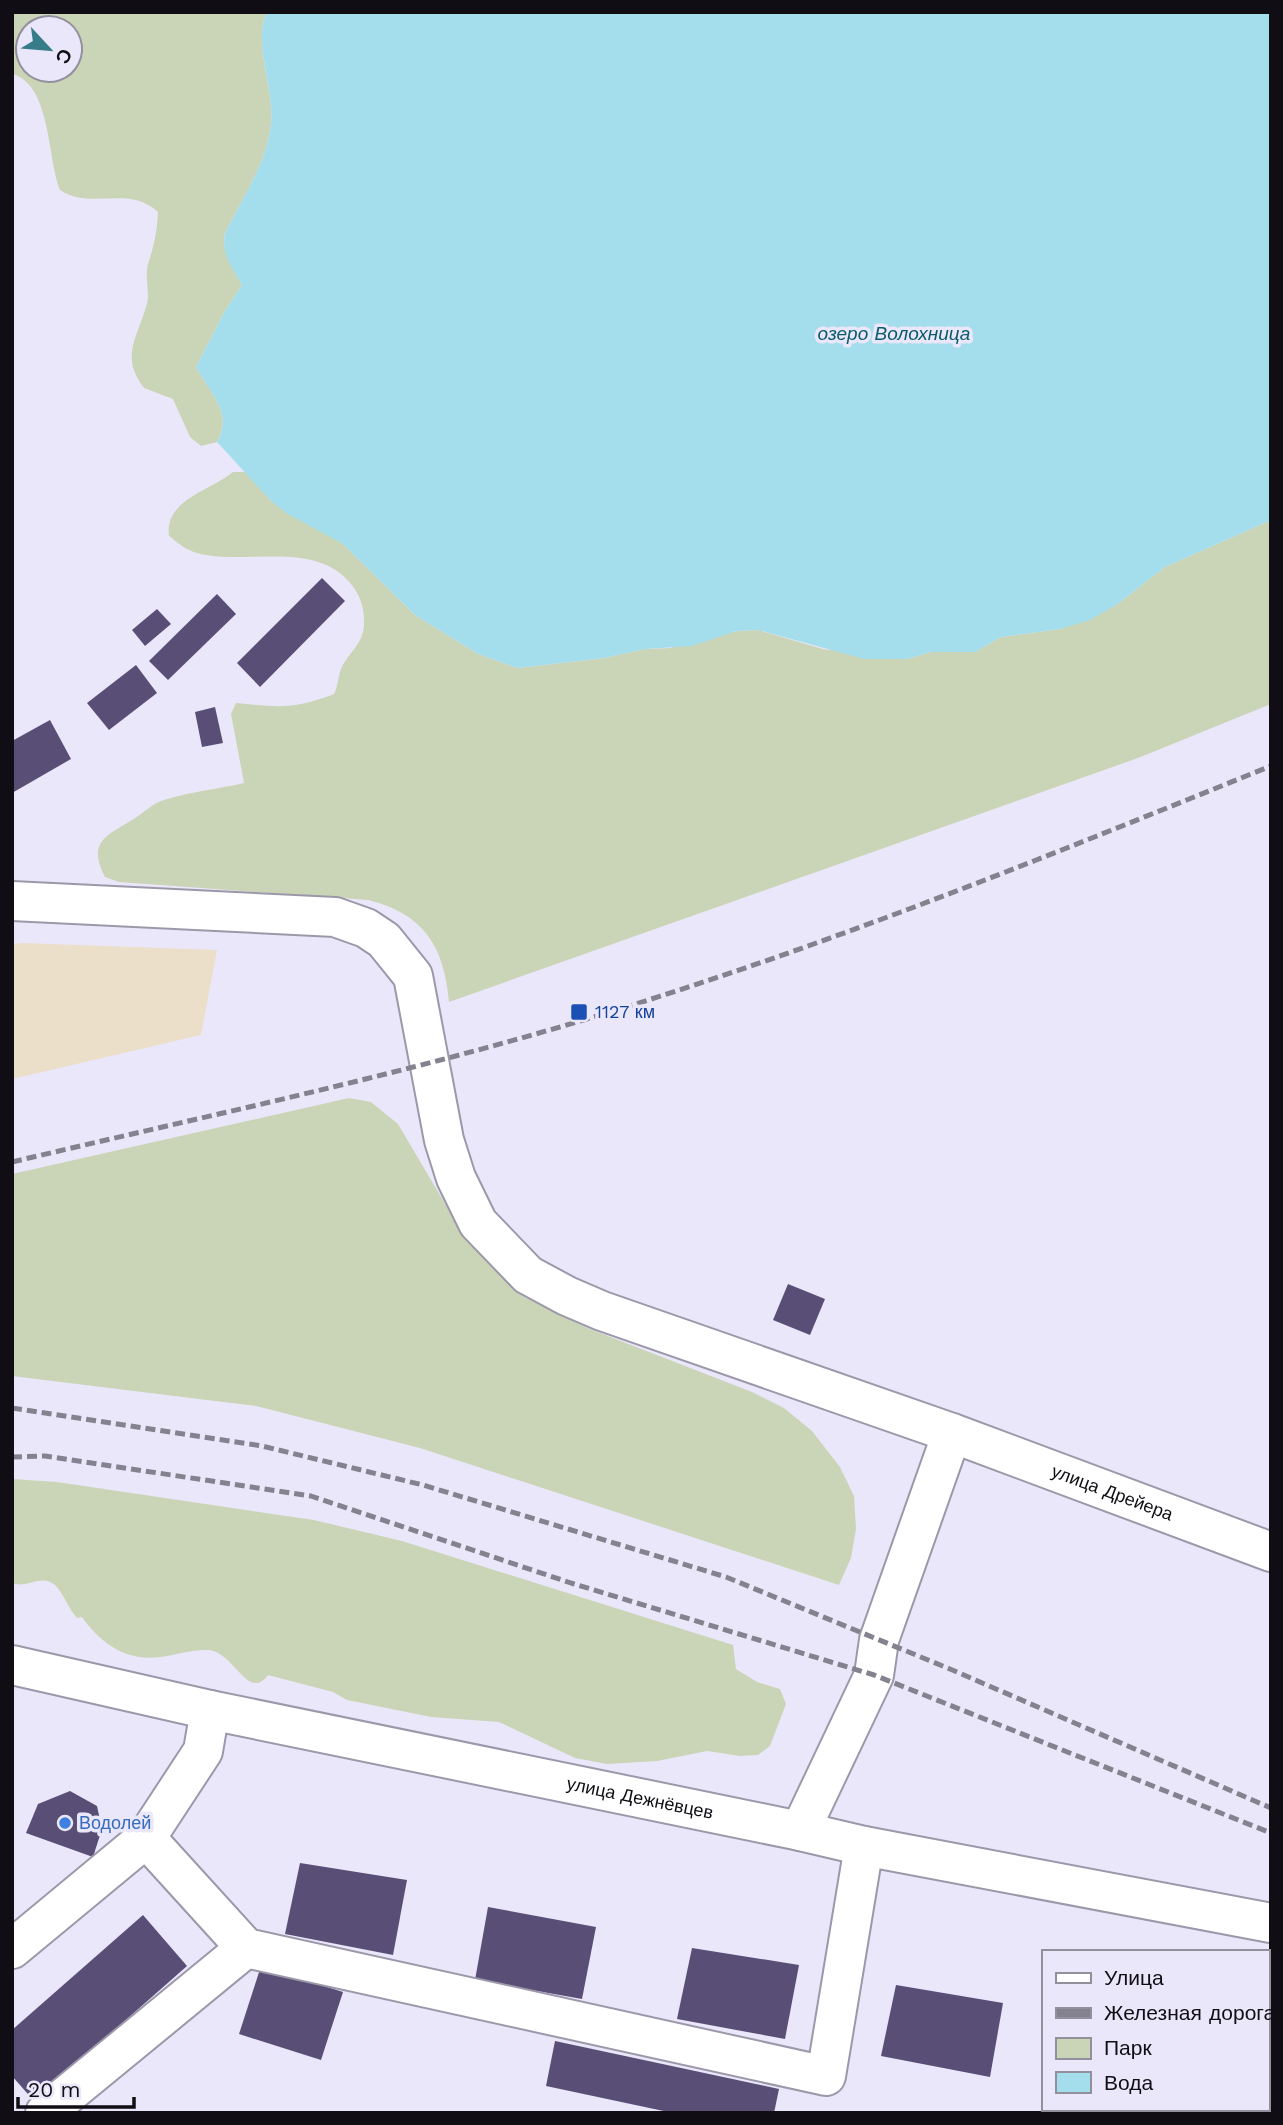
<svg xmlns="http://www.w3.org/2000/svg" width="1283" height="2125" font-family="'Work Sans',sans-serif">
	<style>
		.industrial { fill: #ebdfca }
		.green { fill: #cad5b7; fill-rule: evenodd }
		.water { fill: #a4deec }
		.building { fill: #594f76 }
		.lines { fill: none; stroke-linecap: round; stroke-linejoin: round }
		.minor-casing { stroke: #9c98aa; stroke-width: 42 }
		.major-casing { stroke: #9c98aa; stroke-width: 42 }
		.minor { stroke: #fff; stroke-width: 38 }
		.major { stroke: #fff; stroke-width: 38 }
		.rail { stroke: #85828f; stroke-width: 5; stroke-dasharray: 10 5; stroke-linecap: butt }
		.transit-dot { fill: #1a4fb4; stroke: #ebe7fa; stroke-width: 2.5 }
		.shop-dot { fill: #3f7fe0; stroke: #ebe7fa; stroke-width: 2.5 }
		.labels { text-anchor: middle; stroke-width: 7; stroke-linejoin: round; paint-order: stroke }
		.transit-label { font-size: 18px; fill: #164399; stroke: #ebe7fa; text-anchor: start }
		.street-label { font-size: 18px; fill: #100e14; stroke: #ebe7fa }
		.shop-label { font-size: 18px; fill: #366cbe; stroke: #ebe7fa; text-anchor: start }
		.water-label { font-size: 19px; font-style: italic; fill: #0b5c6a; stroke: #ebe7fa }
	</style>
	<rect width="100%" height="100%" fill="#ebe7fa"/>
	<!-- industrial -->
	<path class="industrial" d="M23 943 217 950 201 1035 12 1079V944Z"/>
	<!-- green -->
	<g class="green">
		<path d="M12 12H267C252 43 275 89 271 124 267 164 242 198 225 233 221 253 233 268 242 285L225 311 196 367C210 393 234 413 217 442L201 446 190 437 173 399 144 388C120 357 137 338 146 307 151 293 144 279 148 264 154 246 157 232 158 212 128 184 92 211 60 190 47 157 51 84 12 74ZM28 28H70V70H28Z"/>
		<path d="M233 472H246L271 501 343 544 415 615 478 654 518 668 604 658 645 649 670 648 737 631 758 630 823 649 886 658 907 659 931 652H975L1001 637 1060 629 1116 605 1165 567 1271 520V704L1138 758 449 1002C444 946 424 914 368 900L119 882 105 877C87 842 106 836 132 820 143 814 152 803 164 800 189 792 218 789 244 783L231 714 236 703C279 707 292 710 334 694 338 686 338 677 341 669 346 656 360 646 363 632 366 619 363 602 356 591 321 536 248 567 197 553 186 550 178 543 169 536 164 500 210 491 233 472Z"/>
		<path d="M349 1098 371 1102 398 1124 460 1229 522 1296 590 1329 752 1392 784 1408 812 1431 840 1467 854 1496 856 1529 851 1558 839 1585 420 1448 256 1406 12 1376V1174Z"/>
		<path d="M12 1479 57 1482 314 1520 402 1541 733 1645 736 1669 757 1682 780 1689 786 1704 770 1746 758 1755 740 1756 707 1751 657 1761 607 1764 575 1758 499 1722 431 1717 347 1700 333 1692 268 1675C248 1702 235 1653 209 1650 193 1649 176 1655 160 1657 127 1662 100 1643 82 1617L77 1618C68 1608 64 1594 55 1585 41 1573 28 1589 12 1583Z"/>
	</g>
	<!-- water -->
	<path class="water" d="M267 12H1271V520L1165 567 1116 605 1090 620 1060 629 1001 637 975 652H931L907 659H864L758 630 736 631 692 646 645 649 604 658 518 668 478 654 415 615 343 544 286 513 271 501 217 442C234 414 210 393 196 367L225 311 242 285C232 267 221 255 225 233 242 198 267 164 271 124 275 88 252 43 267 12Z"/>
	<!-- building -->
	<g class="building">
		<path d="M322 578 345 601 260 687 237 663Z"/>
		<path d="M217 594 236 614 168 680 149 661Z"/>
		<path d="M157 609 171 624 145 646 132 630Z"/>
		<path d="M136 665 157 693 109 730 87 703Z"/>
		<path d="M215 707 223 743 202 747 195 712Z"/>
		<path d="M50 720 71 759 12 793V741Z"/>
		<path d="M788 1284 825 1299 810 1335 773 1320Z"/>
		<path d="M70 1791 97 1806 102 1829 93 1857 26 1833 38 1804Z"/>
		<path d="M300 1863 407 1880 393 1955 285 1934Z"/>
		<path d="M488 1907 596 1927 582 1999 475 1980Z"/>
		<path d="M143 1915 187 1966 34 2101 12 2076V2030Z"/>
		<path d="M692 1948 799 1965 785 2039 677 2019Z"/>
		<path d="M261 1966 343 1992 321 2060 239 2034Z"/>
		<path d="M896 1985 1003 2003 990 2077 881 2056Z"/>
		<path d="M555 2041 779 2089 774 2113H673L546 2086Z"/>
		<path d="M1139 2109H1189V2113H1151Z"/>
	</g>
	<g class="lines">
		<!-- minor casing -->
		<g class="minor-casing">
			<g id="minor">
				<path d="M12 901 335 917 366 928 384 940 413 976 444 1140 456 1178 478 1223 528 1275 567 1296 602 1311 952 1433"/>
				<path d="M800 1831 864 1846 1271 1923"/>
				<path d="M146 1838 246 1948 826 2076 864 1846"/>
				<path d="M12 1949 146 1838 203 1751 210 1710"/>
				<path d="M45 2113 246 1948"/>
			</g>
		</g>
		<!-- major casing -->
		<g class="major-casing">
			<g id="major">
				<path id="s1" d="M12 1665 210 1710 800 1831 874 1675 879 1640 952 1433 1271 1552"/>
			</g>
		</g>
		<!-- minor -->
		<use href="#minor" class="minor"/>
		<!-- major -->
		<use href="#major" class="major"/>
		<!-- rail -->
		<g class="rail">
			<path d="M12 1162C202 1117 393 1077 580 1021 815 951 1043 858 1271 766"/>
			<path d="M12 1408 262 1446 423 1485 726 1577 950 1669 1271 1808"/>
			<path d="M12 1457 45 1456 311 1496 571 1583 874 1675 1271 1833"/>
		</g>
	</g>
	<!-- markers -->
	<rect class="transit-dot" x="570" y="1003" width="18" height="18" rx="3.5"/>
	<circle class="shop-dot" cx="65" cy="1823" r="7"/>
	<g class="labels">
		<!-- transit labels -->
		<g class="transit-label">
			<text x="595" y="1018">1127 км</text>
		</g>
		<!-- street labels -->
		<g class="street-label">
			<text dy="6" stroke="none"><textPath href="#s1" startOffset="1404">улица Дрейера</textPath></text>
			<text dy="6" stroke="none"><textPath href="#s1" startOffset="642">улица Дежнёвцев</textPath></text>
		</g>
		<!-- shop labels -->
		<g class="shop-label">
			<text x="79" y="1829">Водолей</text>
		</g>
		<!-- water labels -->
		<g class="water-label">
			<text x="894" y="340">озеро Волохница</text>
		</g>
	</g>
	<!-- border -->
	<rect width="1283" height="2125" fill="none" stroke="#100e14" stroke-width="28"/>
	<!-- legend -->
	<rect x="1042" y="1950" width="228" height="161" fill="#ebe7fa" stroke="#93909e" stroke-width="2"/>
	<rect x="1056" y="1973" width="35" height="10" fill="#ffffff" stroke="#93909e" stroke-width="2"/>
	<text x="1104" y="1985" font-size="21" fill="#100e14">Улица</text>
	<rect x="1056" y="2008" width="35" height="10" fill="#85828f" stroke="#93909e" stroke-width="2"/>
	<text x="1104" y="2020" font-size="21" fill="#100e14">Железная дорога</text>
	<rect x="1056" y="2038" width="35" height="21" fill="#cad5b7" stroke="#93909e" stroke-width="2"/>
	<text x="1104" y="2055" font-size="21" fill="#100e14">Парк</text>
	<rect x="1056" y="2072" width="35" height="21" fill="#a4deec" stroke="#93909e" stroke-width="2"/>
	<text x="1104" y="2090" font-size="21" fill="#100e14">Вода</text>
	<!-- north arrow -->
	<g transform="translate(49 49) rotate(116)"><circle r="33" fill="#ebe7fa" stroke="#93909e" stroke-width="2"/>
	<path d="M0-5L12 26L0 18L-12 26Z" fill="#377d89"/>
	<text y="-10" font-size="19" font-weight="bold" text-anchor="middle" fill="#100e14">С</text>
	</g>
	<!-- scale -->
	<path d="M18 2097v10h116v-10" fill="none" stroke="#100e14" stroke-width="3.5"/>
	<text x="28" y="2097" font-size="21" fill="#100e14" stroke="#ebe7fa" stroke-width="5" paint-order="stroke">20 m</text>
</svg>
